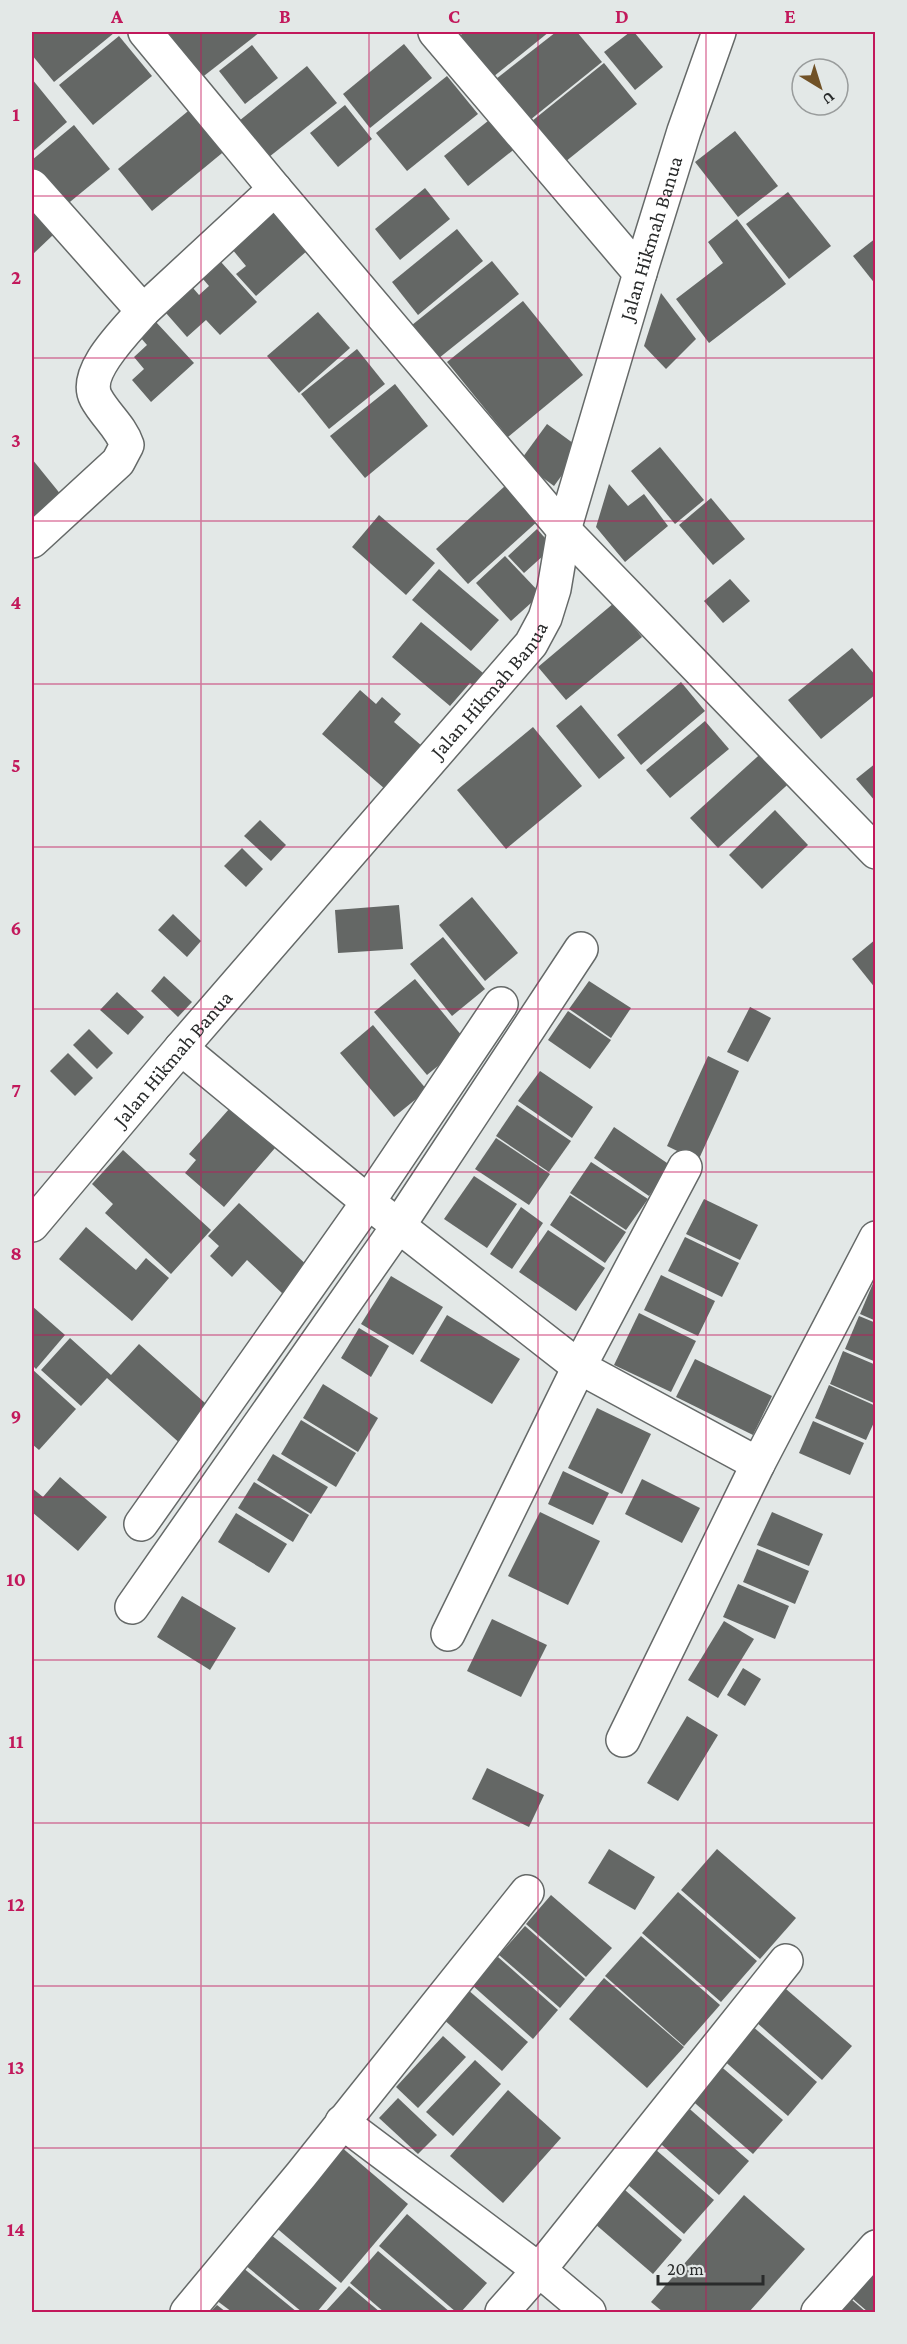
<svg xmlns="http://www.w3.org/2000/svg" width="907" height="2344" font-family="'Crimson Pro',serif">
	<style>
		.building { fill: #646765 }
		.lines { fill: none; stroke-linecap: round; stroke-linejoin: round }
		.minor-casing { stroke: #656968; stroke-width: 36 }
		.minor { stroke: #fff; stroke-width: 33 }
		.grid { fill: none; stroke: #c2185b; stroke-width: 1.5; stroke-opacity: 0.55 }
		.labels { text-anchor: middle; stroke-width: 6; stroke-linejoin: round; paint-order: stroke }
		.street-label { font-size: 21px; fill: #292b2b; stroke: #e3e8e7 }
		.neatline { fill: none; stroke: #c2185b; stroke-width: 2 }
		.grid-label { font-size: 20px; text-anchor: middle; font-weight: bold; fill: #c2185b }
	</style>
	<rect width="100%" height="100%" fill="#e3e8e7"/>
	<!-- building -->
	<g class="building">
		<path d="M35 32H113L114 33 54 82 32 55V34Z"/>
		<path d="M170 32H260L200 79 165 35Z"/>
		<path d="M465 32H549L493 77 459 36Z"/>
		<path d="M556 32H577L602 62 530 120 496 79Z"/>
		<path d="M630 32H634L663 67 635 90 604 52Z"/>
		<path d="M119 36 152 76 93 125 59 85Z"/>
		<path d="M404 44 432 78 370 128 343 94Z"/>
		<path d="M252 45 278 78 245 104 219 71Z"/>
		<path d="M604 63 637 104 565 162 532 121Z"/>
		<path d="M307 66 337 103 269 157 239 121Z"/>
		<path d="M447 76 478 114 407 171 376 133Z"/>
		<path d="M32 79 67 122 32 152Z"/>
		<path d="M345 105 372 139 338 167 310 133Z"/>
		<path d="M193 107 227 149 152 211 118 169Z"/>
		<path d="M493 117 517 147 468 186 444 156Z"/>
		<path d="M74 125 110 169 65 206 32 166V160Z"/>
		<path d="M735 131 778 186 738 217 695 162Z"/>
		<path d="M425 188 450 219 400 260 375 229Z"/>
		<path d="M788 192 831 246 789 279 746 224Z"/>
		<path d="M32 211 53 235 32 255Z"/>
		<path d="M274 212 308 250 256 296 236 274 246 266 232 249Z"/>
		<path d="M737 219 786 284 709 343 676 299 723 263 708 242Z"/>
		<path d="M457 229 483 261 418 315 392 282Z"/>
		<path d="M876 238V285L853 256Z"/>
		<path d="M492 261 519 294 439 358 412 325Z"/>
		<path d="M221 262 257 302 220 335 206 320 187 337 166 313 193 288 199 295 209 286 203 279Z"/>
		<path d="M661 293 696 339 666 369 644 346Z"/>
		<path d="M523 301 583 375 508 437 447 362Z"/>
		<path d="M318 312 350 348 299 393 267 356Z"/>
		<path d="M156 322 194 363 151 402 132 380 144 369 134 357 147 345 140 337Z"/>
		<path d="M357 349 385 384 329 429 301 394Z"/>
		<path d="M395 384 428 426 365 478 330 436Z"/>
		<path d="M547 424 581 449 554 486 520 461Z"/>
		<path d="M660 447 704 500 675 524 631 471Z"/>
		<path d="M32 459 66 501 32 528Z"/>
		<path d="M609 484 628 506 644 494 668 526 625 562 596 527Z"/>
		<path d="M506 485 539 520 468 584 436 549Z"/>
		<path d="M711 498 745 539 713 565 679 525Z"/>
		<path d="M379 515 435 563 406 595 352 547Z"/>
		<path d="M537 529 553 547 524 573 508 556Z"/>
		<path d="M505 556 541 594 511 621 476 583Z"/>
		<path d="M439 569 499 620 471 651 412 600Z"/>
		<path d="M730 579 750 601 723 623 704 601Z"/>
		<path d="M614 603 642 637 566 700 538 667Z"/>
		<path d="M421 622 494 682 483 694 470 683 450 706 392 657Z"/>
		<path d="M852 648 876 676V694L821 739 788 700Z"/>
		<path d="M681 682 705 711 641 765 617 735Z"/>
		<path d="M360 690 376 704 382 697 401 714 394 722 422 746 393 796 322 734Z"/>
		<path d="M581 705 625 758 599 779 556 726Z"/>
		<path d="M705 721 729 749 670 798 646 770Z"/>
		<path d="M533 727 582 786 506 849 457 790Z"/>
		<path d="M768 747 796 777 718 848 690 818Z"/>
		<path d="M876 763V802L856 779Z"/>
		<path d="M775 810 808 845 762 889 729 855Z"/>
		<path d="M260 820 286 845 271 861 244 836Z"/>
		<path d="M242 848 263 869 246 887 224 866Z"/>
		<path d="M472 897 518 953 485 981 439 925Z"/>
		<path d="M399 905 403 949 338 953 335 910Z"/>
		<path d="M173 914 201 941 187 957 158 930Z"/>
		<path d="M443 937 485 989 452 1016 410 964Z"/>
		<path d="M876 939V989L852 959Z"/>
		<path d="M164 976 192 1002 178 1017 151 991Z"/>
		<path d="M415 979 467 1042 427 1075 374 1012Z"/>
		<path d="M589 981 631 1008 611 1038 569 1009Z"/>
		<path d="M117 992 144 1017 128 1035 100 1010Z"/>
		<path d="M750 1007 771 1018 748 1062 727 1052Z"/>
		<path d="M568 1011 611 1040 590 1069 548 1040Z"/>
		<path d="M373 1025 427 1090 394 1117 340 1053Z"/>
		<path d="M89 1029 113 1053 97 1069 73 1045Z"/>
		<path d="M68 1053 93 1078 75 1096 50 1071Z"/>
		<path d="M708 1056 739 1071 698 1161 667 1146Z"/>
		<path d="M540 1071 593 1107 572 1138 518 1101Z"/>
		<path d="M517 1105 571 1141 549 1172 496 1136Z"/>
		<path d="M230 1108 275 1148 224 1207 185 1173 196 1160 189 1154Z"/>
		<path d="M614 1127 670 1165 649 1196 594 1158Z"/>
		<path d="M496 1138 550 1174 529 1205 475 1169Z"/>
		<path d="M123 1150 211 1230 171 1274 105 1213 113 1204 92 1184Z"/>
		<path d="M591 1162 648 1199 626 1230 570 1193Z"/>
		<path d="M474 1176 517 1204 487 1248 444 1219Z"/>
		<path d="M570 1195 626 1232 605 1263 550 1225Z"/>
		<path d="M704 1199 758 1225 740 1260 686 1234Z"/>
		<path d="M239 1203 309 1267 283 1294 247 1260 232 1277 210 1256 219 1246 208 1236Z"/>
		<path d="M521 1207 543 1223 512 1269 490 1254Z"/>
		<path d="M86 1227 136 1270 146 1258 169 1278 132 1321 59 1259Z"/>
		<path d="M548 1230 605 1268 576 1311 519 1272Z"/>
		<path d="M685 1237 739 1263 722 1297 668 1271Z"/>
		<path d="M661 1275 715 1301 698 1336 644 1310Z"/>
		<path d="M391 1276 443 1307 413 1355 361 1324Z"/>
		<path d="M874 1281 876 1282V1321L860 1314Z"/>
		<path d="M32 1306 65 1335 36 1369 32 1365Z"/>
		<path d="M639 1313 696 1341 671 1392 614 1365Z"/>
		<path d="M447 1315 520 1359 492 1404 420 1361Z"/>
		<path d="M859 1316 876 1323V1362L845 1349Z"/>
		<path d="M359 1328 389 1346 371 1377 341 1358Z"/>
		<path d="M70 1338 111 1375 139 1344 214 1411 183 1446 107 1378 81 1406 41 1370Z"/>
		<path d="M843 1351 876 1365V1404L830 1384Z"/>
		<path d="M695 1359 772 1396 753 1435 676 1397Z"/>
		<path d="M32 1369 76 1409 39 1450 32 1444Z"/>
		<path d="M323 1384 378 1418 358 1452 303 1418Z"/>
		<path d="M829 1385 876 1406V1418L866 1440 815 1418Z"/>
		<path d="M597 1408 651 1434 622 1494 568 1468Z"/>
		<path d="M301 1420 356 1453 336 1487 281 1454Z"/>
		<path d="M813 1421 864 1443 850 1475 799 1453Z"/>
		<path d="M273 1454 328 1487 311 1514 257 1480Z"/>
		<path d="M563 1471 609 1493 593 1525 548 1504Z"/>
		<path d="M60 1477 107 1517 78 1551 32 1512V1488L43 1497Z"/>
		<path d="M642 1479 700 1508 682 1543 625 1514Z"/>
		<path d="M254 1482 309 1515 293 1542 238 1508Z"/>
		<path d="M540 1512 600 1541 568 1605 508 1576Z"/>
		<path d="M772 1512 823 1534 809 1566 757 1545Z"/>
		<path d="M236 1513 287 1544 269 1573 218 1542Z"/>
		<path d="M757 1549 809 1571 795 1604 743 1582Z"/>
		<path d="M738 1584 789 1606 775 1639 723 1617Z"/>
		<path d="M182 1596 236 1628 210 1670 157 1637Z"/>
		<path d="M492 1619 547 1645 521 1697 467 1671Z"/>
		<path d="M724 1621 754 1639 718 1698 688 1680Z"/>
		<path d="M743 1668 761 1679 745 1706 727 1695Z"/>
		<path d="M687 1716 718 1735 678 1801 647 1783Z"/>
		<path d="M487 1768 544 1795 529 1827 472 1799Z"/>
		<path d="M609 1849 655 1877 635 1910 588 1883Z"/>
		<path d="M717 1849 796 1918 760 1959 681 1890Z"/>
		<path d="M678 1892 757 1961 721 2002 642 1933Z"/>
		<path d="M551 1895 612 1948 586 1977 526 1924Z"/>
		<path d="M525 1926 585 1979 560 2008 499 1955Z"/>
		<path d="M641 1936 720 2005 684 2046 605 1976Z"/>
		<path d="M498 1957 558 2010 533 2039 472 1985Z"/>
		<path d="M604 1978 684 2047 647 2088 569 2019Z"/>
		<path d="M467 1989 528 2042 502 2071 442 2018Z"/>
		<path d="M786 1989 852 2046 822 2080 756 2022Z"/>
		<path d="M751 2025 817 2082 788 2116 722 2059Z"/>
		<path d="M443 2036 466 2057 418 2108 396 2087Z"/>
		<path d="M475 2060 501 2084 453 2136 426 2112Z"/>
		<path d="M717 2063 783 2120 753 2154 688 2097Z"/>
		<path d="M508 2090 561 2138 503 2203 450 2156Z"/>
		<path d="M398 2098 437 2135 418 2154 379 2118Z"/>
		<path d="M684 2104 749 2161 719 2195 654 2138Z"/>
		<path d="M648 2143 714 2200 684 2234 619 2177Z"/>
		<path d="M340 2146 408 2204 341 2283 273 2225Z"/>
		<path d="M617 2183 682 2240 653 2274 587 2217Z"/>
		<path d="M744 2195 805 2249 749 2312H663L651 2302Z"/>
		<path d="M407 2214 487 2283 461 2312H456L379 2246Z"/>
		<path d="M270 2234 337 2288 317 2312H302L245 2265Z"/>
		<path d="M378 2251 450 2312H384L350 2283Z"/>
		<path d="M876 2263V2312H868L846 2293Z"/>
		<path d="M242 2267 297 2312H232L216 2300Z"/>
		<path d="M349 2286 380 2312H325Z"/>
		<path d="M845 2294 866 2312H829Z"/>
		<path d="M217 2305 226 2312H210Z"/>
	</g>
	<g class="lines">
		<!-- minor casing -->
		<g class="minor-casing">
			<g id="minor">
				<path d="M145 32 275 189 564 530 876 852"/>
				<path d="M435 32 640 273"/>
				<path d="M32 186 143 311 275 189"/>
				<path d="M32 541 118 462 127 445C121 427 105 415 96 398 82 372 127 330 143 311"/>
				<path d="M181 1048 368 1202 579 1367 758 1464"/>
				<path id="s1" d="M32 1225 181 1048 531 644 545 618 554 589 564 530 640 273 684 131 719 32"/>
				<path d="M141 1524 368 1202 501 1004"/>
				<path d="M132 1607 399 1225 581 949"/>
				<path d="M448 1634 579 1367 685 1167"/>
				<path d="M623 1740 758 1464 876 1238"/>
				<path d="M342 2122 539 2270 589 2312"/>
				<path d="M187 2312 301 2175 527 1892"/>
				<path d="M502 2312 539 2270 786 1961"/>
				<path d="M818 2312 876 2247"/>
			</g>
		</g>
		<!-- minor -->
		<use href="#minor" class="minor"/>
	</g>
	<!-- grid -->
	<path class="grid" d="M201 32V2312M369 32V2312M538 32V2312M706 32V2312M32 196H876M32 358H876M32 521H876M32 684H876M32 847H876M32 1009H876M32 1172H876M32 1335H876M32 1497H876M32 1660H876M32 1823H876M32 1986H876M32 2148H876"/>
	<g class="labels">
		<!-- street labels -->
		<g class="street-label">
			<text dy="7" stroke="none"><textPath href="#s1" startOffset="1190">Jalan Hikmah Banua</textPath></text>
			<text dy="7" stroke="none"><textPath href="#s1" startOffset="704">Jalan Hikmah Banua</textPath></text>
			<text dy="7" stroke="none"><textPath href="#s1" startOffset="218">Jalan Hikmah Banua</textPath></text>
		</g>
	</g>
	<!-- border -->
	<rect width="907" height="2344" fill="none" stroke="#e3e8e7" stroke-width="66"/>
	<!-- north arrow -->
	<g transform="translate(820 87) rotate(142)"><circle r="28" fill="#e3e8e7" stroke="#999c9c" stroke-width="1.5"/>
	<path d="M0-4.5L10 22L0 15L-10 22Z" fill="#715227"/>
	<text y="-9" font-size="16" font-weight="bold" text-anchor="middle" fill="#292b2b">U</text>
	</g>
	<!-- scale -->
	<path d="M658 2275v9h105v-9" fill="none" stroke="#292b2b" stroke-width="3"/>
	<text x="667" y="2275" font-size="18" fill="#292b2b" stroke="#e3e8e7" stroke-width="4.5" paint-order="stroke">20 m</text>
	<rect x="33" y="33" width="841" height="2278" class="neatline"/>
	<g class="grid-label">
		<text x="117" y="23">A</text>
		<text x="285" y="23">B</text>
		<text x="454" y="23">C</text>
		<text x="622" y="23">D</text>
		<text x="790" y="23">E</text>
		<text x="16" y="121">1</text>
		<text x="16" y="284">2</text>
		<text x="16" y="447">3</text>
		<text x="16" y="609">4</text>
		<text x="16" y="772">5</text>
		<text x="16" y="935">6</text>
		<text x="16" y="1097">7</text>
		<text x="16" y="1260">8</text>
		<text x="16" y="1423">9</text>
		<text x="16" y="1586">10</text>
		<text x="16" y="1748">11</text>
		<text x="16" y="1911">12</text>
		<text x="16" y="2074">13</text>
		<text x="16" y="2236">14</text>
	</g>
</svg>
